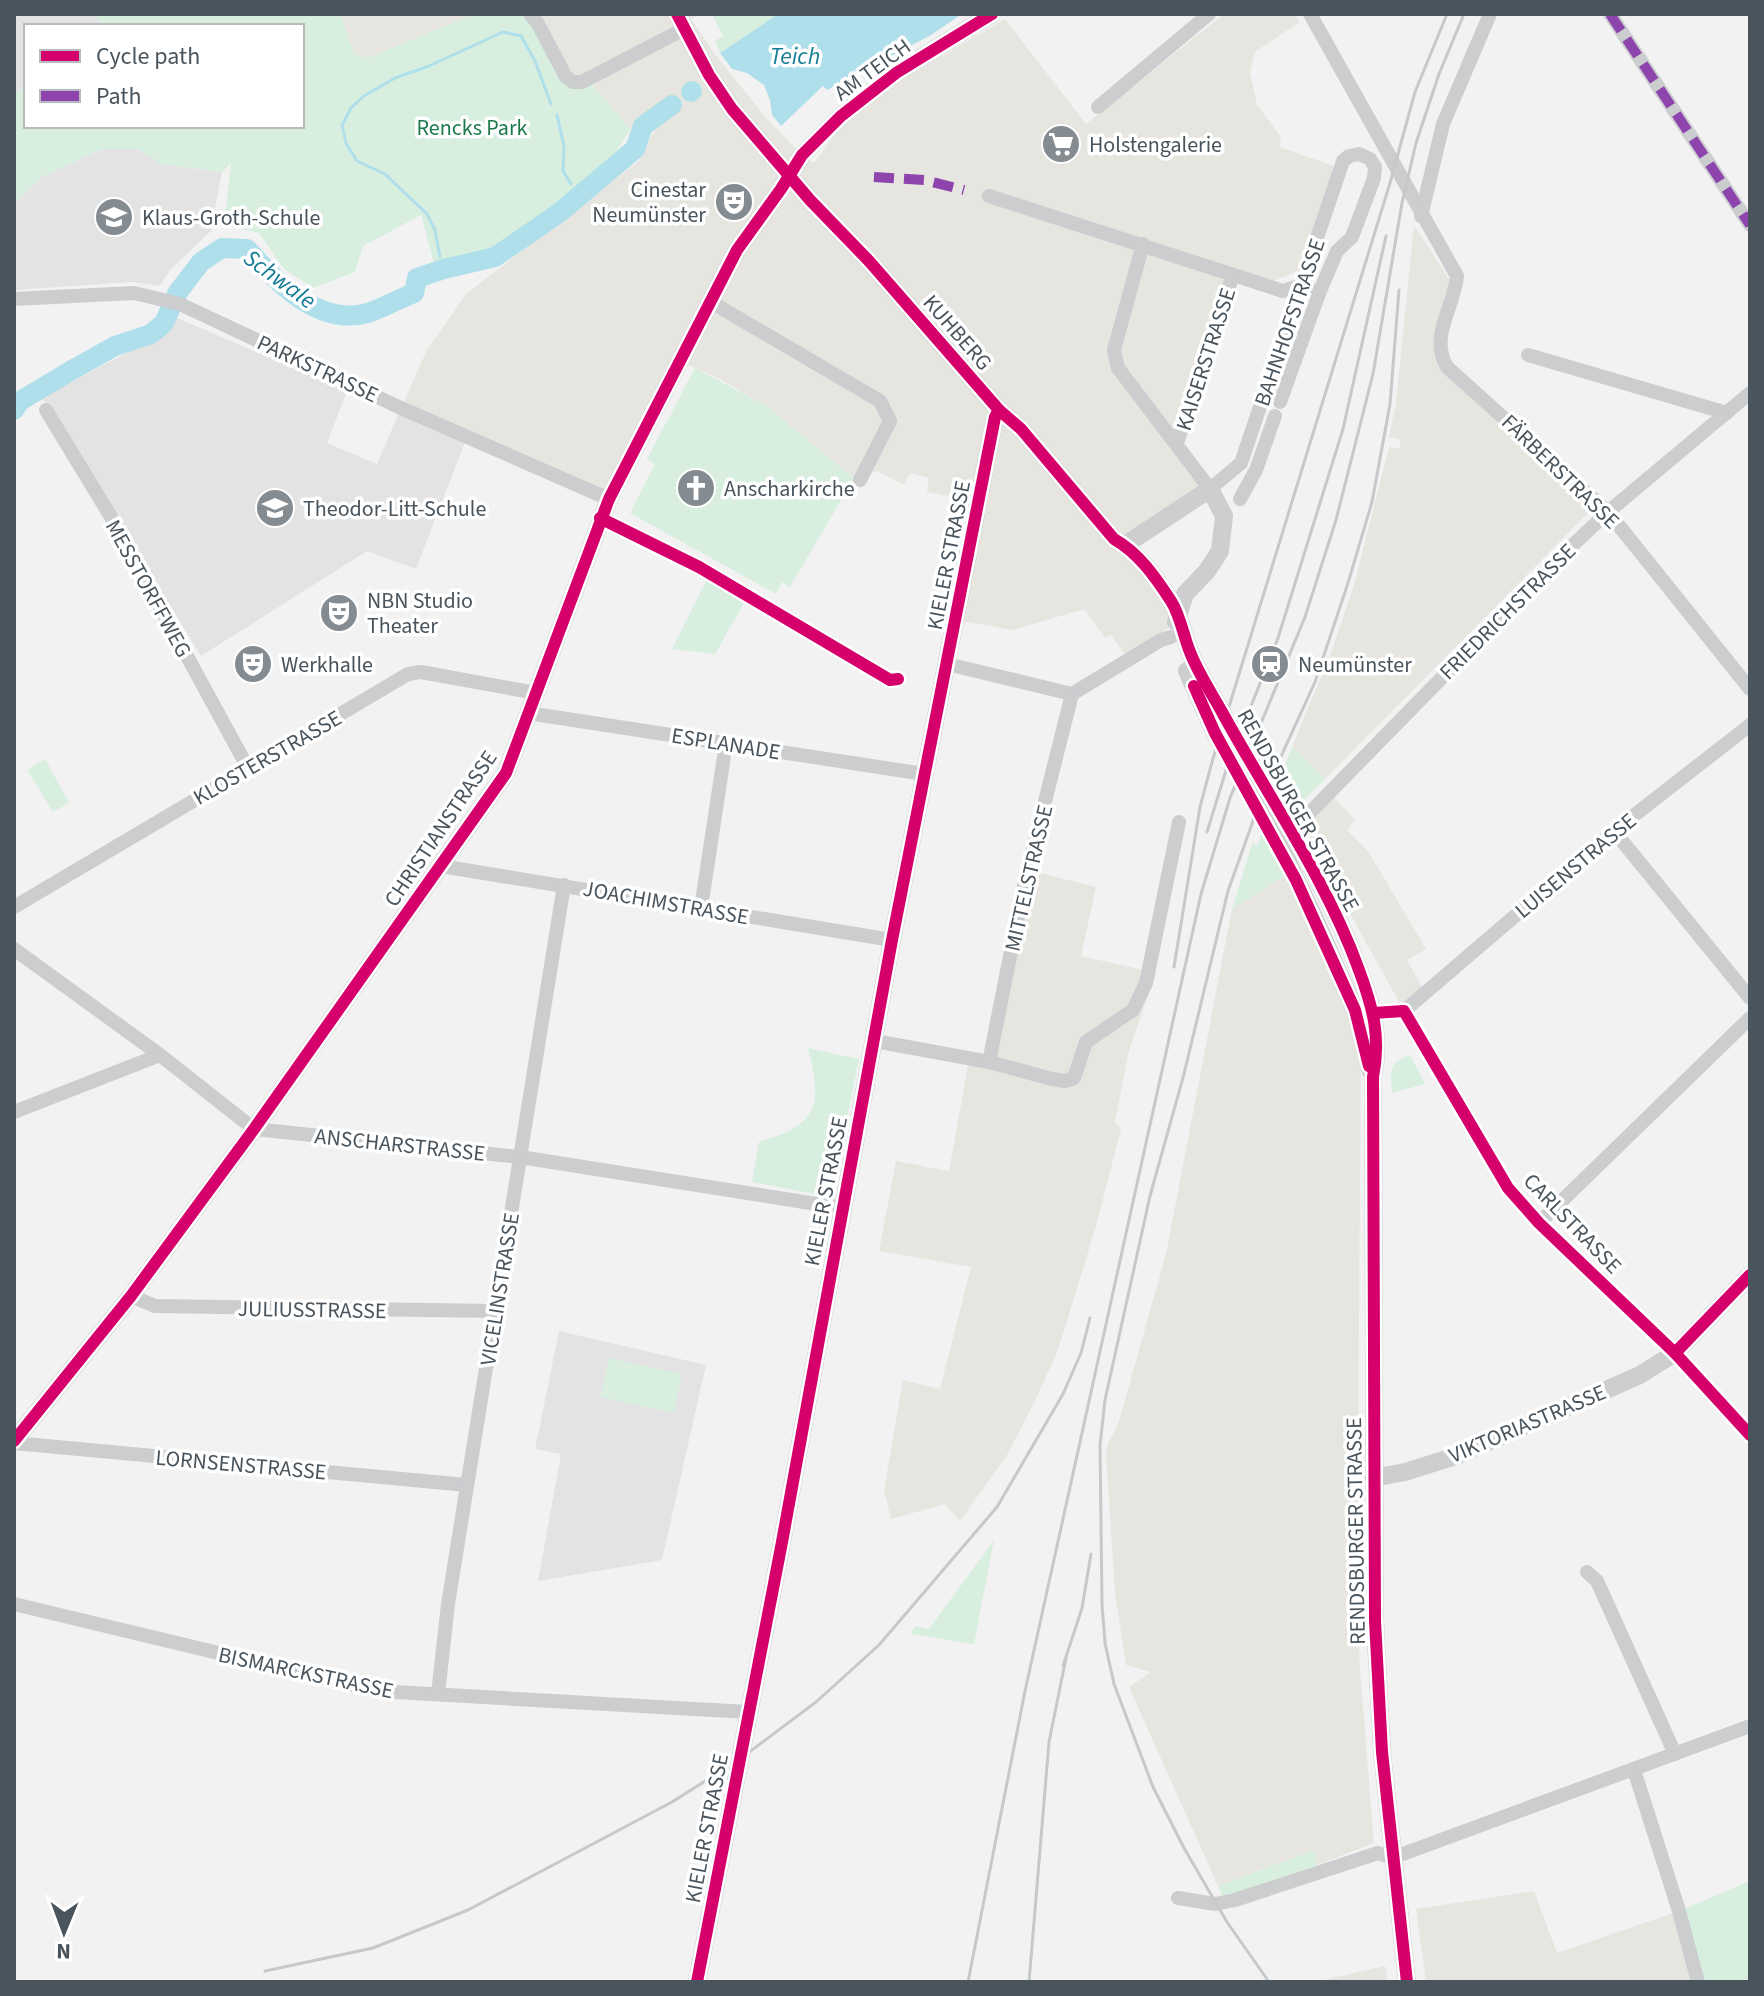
<svg xmlns="http://www.w3.org/2000/svg" width="1764" height="1996" font-family="'Source Sans 3',sans-serif">
	<style>
		.commercial { fill: #e6e5e0 }
		.education { fill: #e4e3e3 }
		.green { fill: #d8efe0 }
		.water { fill: #afdfea }
		.lines { fill: none; stroke-linecap: round; stroke-linejoin: round }
		.stream { stroke: #afdfea; stroke-width: 3 }
		.river { stroke: #afdfea; stroke-width: 20 }
		.street { stroke: #cbcdcf; stroke-width: 14 }
		.secondary { stroke: #ccced0; stroke-width: 18 }
		.rail { stroke: #c6c8c9; stroke-width: 3 }
		.quiet { stroke: #8e44ad; stroke-width: 10; stroke-dasharray: 20 10; stroke-linecap: butt }
		.cycleway-casing { stroke: #fff; stroke-width: 17 }
		.cycleway { stroke: #d6006c; stroke-width: 12 }
		.labels { text-anchor: middle; stroke-width: 7; stroke-linejoin: round; paint-order: stroke }
		.street-label { font-size: 22px; fill: #49545d; stroke: #fff }
		.park-label { font-size: 22px; fill: #1d7b4b; stroke: #fff }
		.poi-label { font-size: 22px; fill: #49545d; stroke: #fff; text-anchor: start }
		.water-label { font-size: 24px; font-style: italic; fill: #167c95; stroke: #fff }
	</style>
	<rect width="100%" height="100%" fill="#f2f2f2"/>
	<!-- commercial -->
	<g class="commercial">
		<path d="M340 14H474L368 58 354 53Z"/>
		<path d="M521 14H699L691 19 715 54 766 118 802 155 814 163 839 129 900 81 1005 19 1086 124 1224 14H1294L1300 22 1255 52 1250 72 1257 105 1281 137 1279 147 1334 166 1302 269 1264 285 1234 275 1177 443 1210 489 1125 545 1172 613V626L1125 655 1111 635 1105 638 1084 609 1013 630 956 620 979 502 927 492 929 478 910 473 904 485 877 471 854 478 765 405 718 378 680 361 609 499 401 408 427 350 466 294 639 161 654 131 676 110 668 100 631 129 592 85 580 88 537 29Z"/>
		<path d="M1414 225 1456 290 1440 355 1598 503 1325 779 1292 747 1331 653 1354 585 1389 447 1399 449 1401 440 1389 437 1396 403Z"/>
		<path d="M1329 793 1355 819 1347 830 1368 851 1426 949 1407 960 1425 993 1404 1011 1300 823Z"/>
		<path d="M1028 870 1096 887 1081 956 1156 973 1129 1050 1115 1122 1121 1129 1096 1226 1058 1350 1034 1403 1007 1455 960 1521 945 1504 891 1519 884 1490 903 1380 940 1389 971 1267 879 1251 896 1161 949 1171 969 1060 988 1062Z"/>
		<path d="M1290 872 1352 1011 1361 1055 1357 1594 1360 1670 1374 1843 1317 1865 1313 1850 1218 1886 1129 1687 1151 1672 1126 1665 1115 1593 1106 1454 1108 1444 1118 1425 1166 1254 1232 909Z"/>
		<path d="M1534 1891 1557 1953 1679 1911 1698 1982H1426L1416 1909Z"/>
		<path d="M1385 1966 1388 1982H1315Z"/>
	</g>
	<!-- education -->
	<g class="education">
		<path d="M14 14H96L102 26H26V87L14 93Z"/>
		<path d="M102 149H139L161 164 222 172 211 231 170 270 160 286 132 282 14 290V203L42 177Z"/>
		<path d="M175 317 347 391 327 443 377 464 401 408 467 437 416 569 367 551 201 656 42 397 148 342Z"/>
		<path d="M559 1331 706 1365 662 1560 538 1581 561 1454 535 1449Z"/>
	</g>
	<!-- green -->
	<g class="green">
		<path d="M96 14H340L354 53 368 58 474 14H521L537 29 580 88 592 85 631 129 609 162 558 209 491 252 434 263 421 215 363 246 355 272 313 288 284 269 259 233 224 225 231 163 222 172 161 164 139 149H102L42 177 14 203V93L26 87V126H302V26H102Z"/>
		<path d="M712 14H778L720 53 715 41 723 36Z"/>
		<path d="M695 368 765 405 854 478 790 587 782 582 776 594 630 513 655 464 647 459Z"/>
		<path d="M706 581 744 603 715 654 672 649Z"/>
		<path d="M1292 747 1325 779 1302 802 1289 798 1277 785Z"/>
		<path d="M45 759 69 803 53 812 27 770Z"/>
		<path d="M1263 829 1290 872 1232 909 1252 844 1253 842 1257 847Z"/>
		<path d="M808 1048 859 1059 831 1197 752 1182 759 1142C818 1125 823 1106 808 1048Z"/>
		<path d="M1410 1055 1425 1084 1392 1093C1391 1070 1387 1064 1410 1055Z"/>
		<path d="M609 1358 682 1374 674 1413 600 1397Z"/>
		<path d="M994 1540 974 1644 911 1634 915 1626 929 1629Z"/>
		<path d="M1314 1850 1317 1865 1224 1898 1218 1886Z"/>
		<path d="M1750 1881V1982H1698L1679 1911Z"/>
	</g>
	<!-- water -->
	<path class="water" d="M778 14H962L931 35 827 90 823 86 781 126 772 115 770 100 764 85 747 73 732 69 720 53Z"/>
	<g class="lines">
		<!-- stream -->
		<g class="stream">
			<path d="M557 115 564 146 563 171 571 184"/>
			<path d="M440 257 435 230 427 214 385 174 357 161 346 143 342 125 351 108 364 96 395 78 429 66 503 32 521 36 535 61 551 104"/>
		</g>
		<!-- river -->
		<g class="river">
			<path d="M691 92 692 91"/>
			<path d="M14 410 20 401 72 370 115 346 151 334 164 323 178 292 201 262 222 248 247 249C277 282 318 327 368 313 383 308 399 299 414 293L417 278 444 269 495 257 559 213 635 149 643 126 672 105"/>
		</g>
		<!-- street -->
		<g class="street">
			<path d="M530 14 538 24 566 77 573 82H582L684 29"/>
			<path d="M1310 14 1457 276C1454 308 1429 336 1447 367L1608 512 1750 689"/>
			<path d="M1610 14 1750 225"/>
			<path d="M1098 107 1209 14"/>
			<path d="M989 196 1283 291 1302 285 1308 287"/>
			<path d="M1421 216 1443 124 1490 14"/>
			<path d="M1143 244 1114 350 1118 368 1210 489 1241 463 1343 161 1349 156 1359 154 1370 159 1375 167 1374 178 1352 237 1337 251 1320 291 1280 402"/>
			<path d="M14 299 134 293 180 304 401 408 609 499"/>
			<path d="M711 302 880 401 890 421 860 480"/>
			<path d="M1528 355 1727 413"/>
			<path d="M46 410 111 517 248 768"/>
			<path d="M1177 443 1233 275"/>
			<path d="M1240 499 1256 470 1275 416"/>
			<path d="M947 664 1072 694 1161 640 1171 637"/>
			<path d="M528 713 924 774"/>
			<path d="M1750 725 1614 831 1404 1011 1508 1188 1539 1223 1675 1353 1750 1435"/>
			<path d="M1614 831 1750 998"/>
			<path d="M1285 838 1559 558 1608 512 1750 393"/>
			<path d="M441 866 892 940"/>
			<path d="M14 907 408 674 421 672 536 693"/>
			<path d="M701 908 726 743"/>
			<path d="M14 949 160 1055 254 1129 520 1157 842 1208"/>
			<path d="M875 1041 989 1062 1052 1079 1065 1081 1074 1078 1086 1042 1133 1010 1146 983 1179 822"/>
			<path d="M989 1062 1025 881 1072 694"/>
			<path d="M14 1112 160 1055"/>
			<path d="M1539 1223 1750 1018"/>
			<path d="M131 1296 155 1306 495 1311"/>
			<path d="M14 1443 467 1485"/>
			<path d="M1587 1572 1597 1581 1675 1754"/>
			<path d="M14 1604 377 1691 748 1712"/>
			<path d="M438 1694 448 1604 564 885"/>
			<path d="M1634 1770 1679 1911 1698 1982"/>
			<path d="M1178 1898 1215 1904 1235 1900 1378 1853 1392 1858 1750 1726"/>
		</g>
		<!-- secondary -->
		<g class="secondary">
			<path d="M677 14 709 75 732 109 810 200 869 261 999 410 1021 429 1114 539C1139 553 1156 578 1171 601 1181 617 1183 635 1190 652 1198 673 1211 692 1222 712 1268 796 1326 879 1359 970 1373 1008 1381 1037 1373 1077L1375 1621 1382 1752 1407 1982"/>
			<path d="M1125 545 1210 489 1224 516 1220 551 1207 571 1185 594 1176 622"/>
			<path d="M1187 671 1215 733 1279 844 1314 917 1355 1010 1371 1072"/>
			<path d="M14 1441 131 1296 254 1129 506 773 609 499 737 250 781 189 802 155 841 116 896 73 992 14"/>
			<path d="M1373 1478 1405 1472 1456 1456 1640 1375 1675 1353 1750 1275"/>
			<path d="M697 1982 782 1542 892 940 995 417 999 410"/>
		</g>
		<!-- rail -->
		<g class="rail">
			<path d="M1207 832 1228 764 1278 638 1343 429 1386 236"/>
			<path d="M1174 967 1200 807 1212 762 1390 183 1415 92 1447 14"/>
			<path d="M1063 1666 1082 1608 1091 1554"/>
			<path d="M265 1971 373 1948 468 1910 672 1802 740 1759 816 1702 879 1645 997 1507 1063 1394 1081 1353 1090 1318"/>
			<path d="M968 1982 1025 1691 1201 894 1230 798 1305 617 1336 520 1373 374 1402 203 1416 143 1439 74 1464 14"/>
			<path d="M1029 1982 1049 1742 1066 1658"/>
			<path d="M1269 1982 1227 1922 1184 1848 1153 1787 1114 1684 1105 1643 1102 1604 1100 1445 1105 1400 1150 1196 1184 1074 1228 891 1258 807 1315 682 1348 583 1372 502 1390 404 1399 290"/>
		</g>
		<!-- quiet -->
		<g class="quiet">
			<path d="M1610 14 1750 225"/>
			<path d="M874 177 924 180 964 190"/>
		</g>
		<!-- cycleway casing -->
		<g class="cycleway-casing">
			<g id="cycleway">
				<path d="M677 14 709 75 732 109 810 200 869 261 999 410 1021 429 1114 539C1139 553 1156 578 1171 601 1181 617 1183 635 1190 652 1198 673 1211 692 1222 712 1268 796 1326 879 1359 970 1373 1008 1381 1037 1373 1077L1375 1621 1382 1752 1407 1982"/>
				<path d="M600 518 699 567 890 680 898 679"/>
				<path d="M1194 686 1215 733 1296 880 1355 1010 1369 1066"/>
				<path d="M1373 1013 1404 1011 1508 1188 1539 1223 1675 1353 1750 1435"/>
				<path d="M1675 1353 1750 1275"/>
				<path d="M14 1441 131 1296 254 1129 506 773 609 499 737 250 781 189 802 155 841 116 896 73 992 14"/>
				<path d="M697 1982 782 1542 892 940 995 417 999 410"/>
			</g>
		</g>
		<!-- cycleway -->
		<use href="#cycleway" class="cycleway"/>
	</g>
	<!-- icons -->
	<defs>
		<g id="supermarket-disc" transform="scale(2)"><circle r="9.5" fill="#848b91" stroke="#fff"/><path d="M-6-5.5h2.5l.6 2H6L4.5 2H-2.5L-4.4-4H-6ZM-1.5 3.2a1.3 1.3 0 1 0 .1 0ZM3 3.2a1.3 1.3 0 1 0 .1 0Z" fill="#fff"/></g>
		<g id="theatre-disc" transform="scale(2)"><circle r="9.5" fill="#848b91" stroke="#fff"/><path d="M-5-5.5Q0-4 5-5.5V0Q5 5 0 6Q-5 5-5 0ZM-3.3-2.5H-1v1.5H-3.3ZM1-2.5H3.3v1.5H1ZM-2.8 1Q0 5.5 2.8 1Z" fill="#fff"/></g>
		<g id="school-disc" transform="scale(2)"><circle r="9.5" fill="#848b91" stroke="#fff"/><path d="M0-5L7-2L0 1L-7-2ZM-4 1L0 2.5L4 1V4Q0 6-4 4Z" fill="#fff"/></g>
		<g id="church-disc" transform="scale(2)"><circle r="9.5" fill="#848b91" stroke="#fff"/><path d="M-1.2-6h2.4v3.5h3.3v2.4h-3.3V6h-2.4V-.1h-3.3v-2.4h3.3Z" fill="#fff"/></g>
		<g id="station-disc" transform="scale(2)"><circle r="9.5" fill="#848b91" stroke="#fff"/><path d="M-3-6H3Q5-6 5-4V2Q5 4 3 4L4.5 6H3L1.5 4h-3L-3 6H-4.5L-3 4Q-5 4-5 2V-4Q-5-6-3-6ZM-3.5-4v3h7v-3ZM-3.5 1v1.5H-2V1ZM2 1v1.5H3.5V1Z" fill="#fff"/></g>
	</defs>
	<g fill-rule="evenodd">
		<use href="#supermarket-disc" x="1061" y="144"/>
		<use href="#theatre-disc" x="734" y="202"/>
		<use href="#school-disc" x="114" y="217"/>
		<use href="#church-disc" x="696" y="488"/>
		<use href="#school-disc" x="275" y="508"/>
		<use href="#theatre-disc" x="339" y="613"/>
		<use href="#theatre-disc" x="253" y="664"/>
		<use href="#station-disc" x="1270" y="664"/>
	</g>
	<g class="labels">
		<!-- street labels -->
		<g class="street-label">
			<text transform="translate(872 69) rotate(-36)" y="8">AM TEICH</text>
			<text transform="translate(1289 322) rotate(-71)" y="8">BAHNHOFSTRASSE</text>
			<text transform="translate(958 332) rotate(49)" y="8">KUHBERG</text>
			<text transform="translate(1205 359) rotate(-72)" y="8">KAISERSTRASSE</text>
			<text transform="translate(318 368) rotate(25)" y="8">PARKSTRASSE</text>
			<text transform="translate(1561 471) rotate(44)" y="8">FÄRBERSTRASSE</text>
			<text transform="translate(948 555) rotate(-79)" y="8">KIELER STRASSE</text>
			<text transform="translate(149 588) rotate(61)" y="8">MESSTORFFWEG</text>
			<text transform="translate(1507 611) rotate(-45)" y="8">FRIEDRICHSTRASSE</text>
			<text transform="translate(726 743) rotate(9)" y="8">ESPLANADE</text>
			<text transform="translate(267 757) rotate(-30)" y="8">KLOSTERSTRASSE</text>
			<text transform="translate(1299 810) rotate(61)" y="8">RENDSBURGER STRASSE</text>
			<text transform="translate(440 828) rotate(-56)" y="8">CHRISTIANSTRASSE</text>
			<text transform="translate(1575 865) rotate(-40)" y="8">LUISENSTRASSE</text>
			<text transform="translate(1028 878) rotate(-77)" y="8">MITTELSTRASSE</text>
			<text transform="translate(666 902) rotate(10)" y="8">JOACHIMSTRASSE</text>
			<text transform="translate(400 1144) rotate(6)" y="8">ANSCHARSTRASSE</text>
			<text transform="translate(825 1191) rotate(-79)" y="8">KIELER STRASSE</text>
			<text transform="translate(1573 1223) rotate(46)" y="8">CARLSTRASSE</text>
			<text transform="translate(499 1289) rotate(-81)" y="8">VICELINSTRASSE</text>
			<text transform="translate(312 1309) rotate(1)" y="8">JULIUSSTRASSE</text>
			<text transform="translate(1527 1423) rotate(-23)" y="8">VIKTORIASTRASSE</text>
			<text transform="translate(241 1464) rotate(5)" y="8">LORNSENSTRASSE</text>
			<text transform="translate(1355 1531) rotate(-91)" y="8">RENDSBURGER STRASSE</text>
			<text transform="translate(306 1672) rotate(12)" y="8">BISMARCKSTRASSE</text>
			<text transform="translate(706 1828) rotate(-79)" y="8">KIELER STRASSE</text>
		</g>
		<!-- park labels -->
		<g class="park-label">
			<text x="472" y="135">Rencks Park</text>
		</g>
		<!-- poi labels -->
		<g class="poi-label">
			<text x="1089" y="152">Holstengalerie</text>
			<text x="706" y="197" text-anchor="end">Cinestar<tspan x="706" dy="25">Neumünster</tspan></text>
			<text x="142" y="225">Klaus-Groth-Schule</text>
			<text x="724" y="496">Anscharkirche</text>
			<text x="303" y="516">Theodor-Litt-Schule</text>
			<text x="367" y="608">NBN Studio<tspan x="367" dy="25">Theater</tspan></text>
			<text x="281" y="672">Werkhalle</text>
			<text x="1298" y="672">Neumünster</text>
		</g>
		<!-- water labels -->
		<g class="water-label">
			<text x="795" y="64">Teich</text>
			<text transform="translate(280 279) rotate(36)" y="8">Schwale</text>
		</g>
	</g>
	<!-- border -->
	<rect width="1764" height="1996" fill="none" stroke="#49545d" stroke-width="32"/>
	<!-- legend -->
	<rect x="24" y="24" width="280" height="104" fill="#ffffff" stroke="#b6bbbe" stroke-width="2"/>
	<rect x="40" y="50" width="40" height="12" fill="#d6006c" stroke="#b6bbbe" stroke-width="2"/>
	<text x="96" y="64" font-size="24" fill="#49545d">Cycle path</text>
	<rect x="40" y="90" width="40" height="12" fill="#8e44ad" stroke="#b6bbbe" stroke-width="2"/>
	<text x="96" y="104" font-size="24" fill="#49545d">Path</text>
	<!-- north arrow -->
	<g transform="translate(64 1932) rotate(181)" stroke="#ffffff" stroke-width="6" paint-order="stroke">
	<path d="M0-6L14 30L0 20L-14 30Z" fill="#49545d"/>
	<text y="-12" font-size="22" font-weight="bold" text-anchor="middle" fill="#49545d">N</text>
	</g>
</svg>
